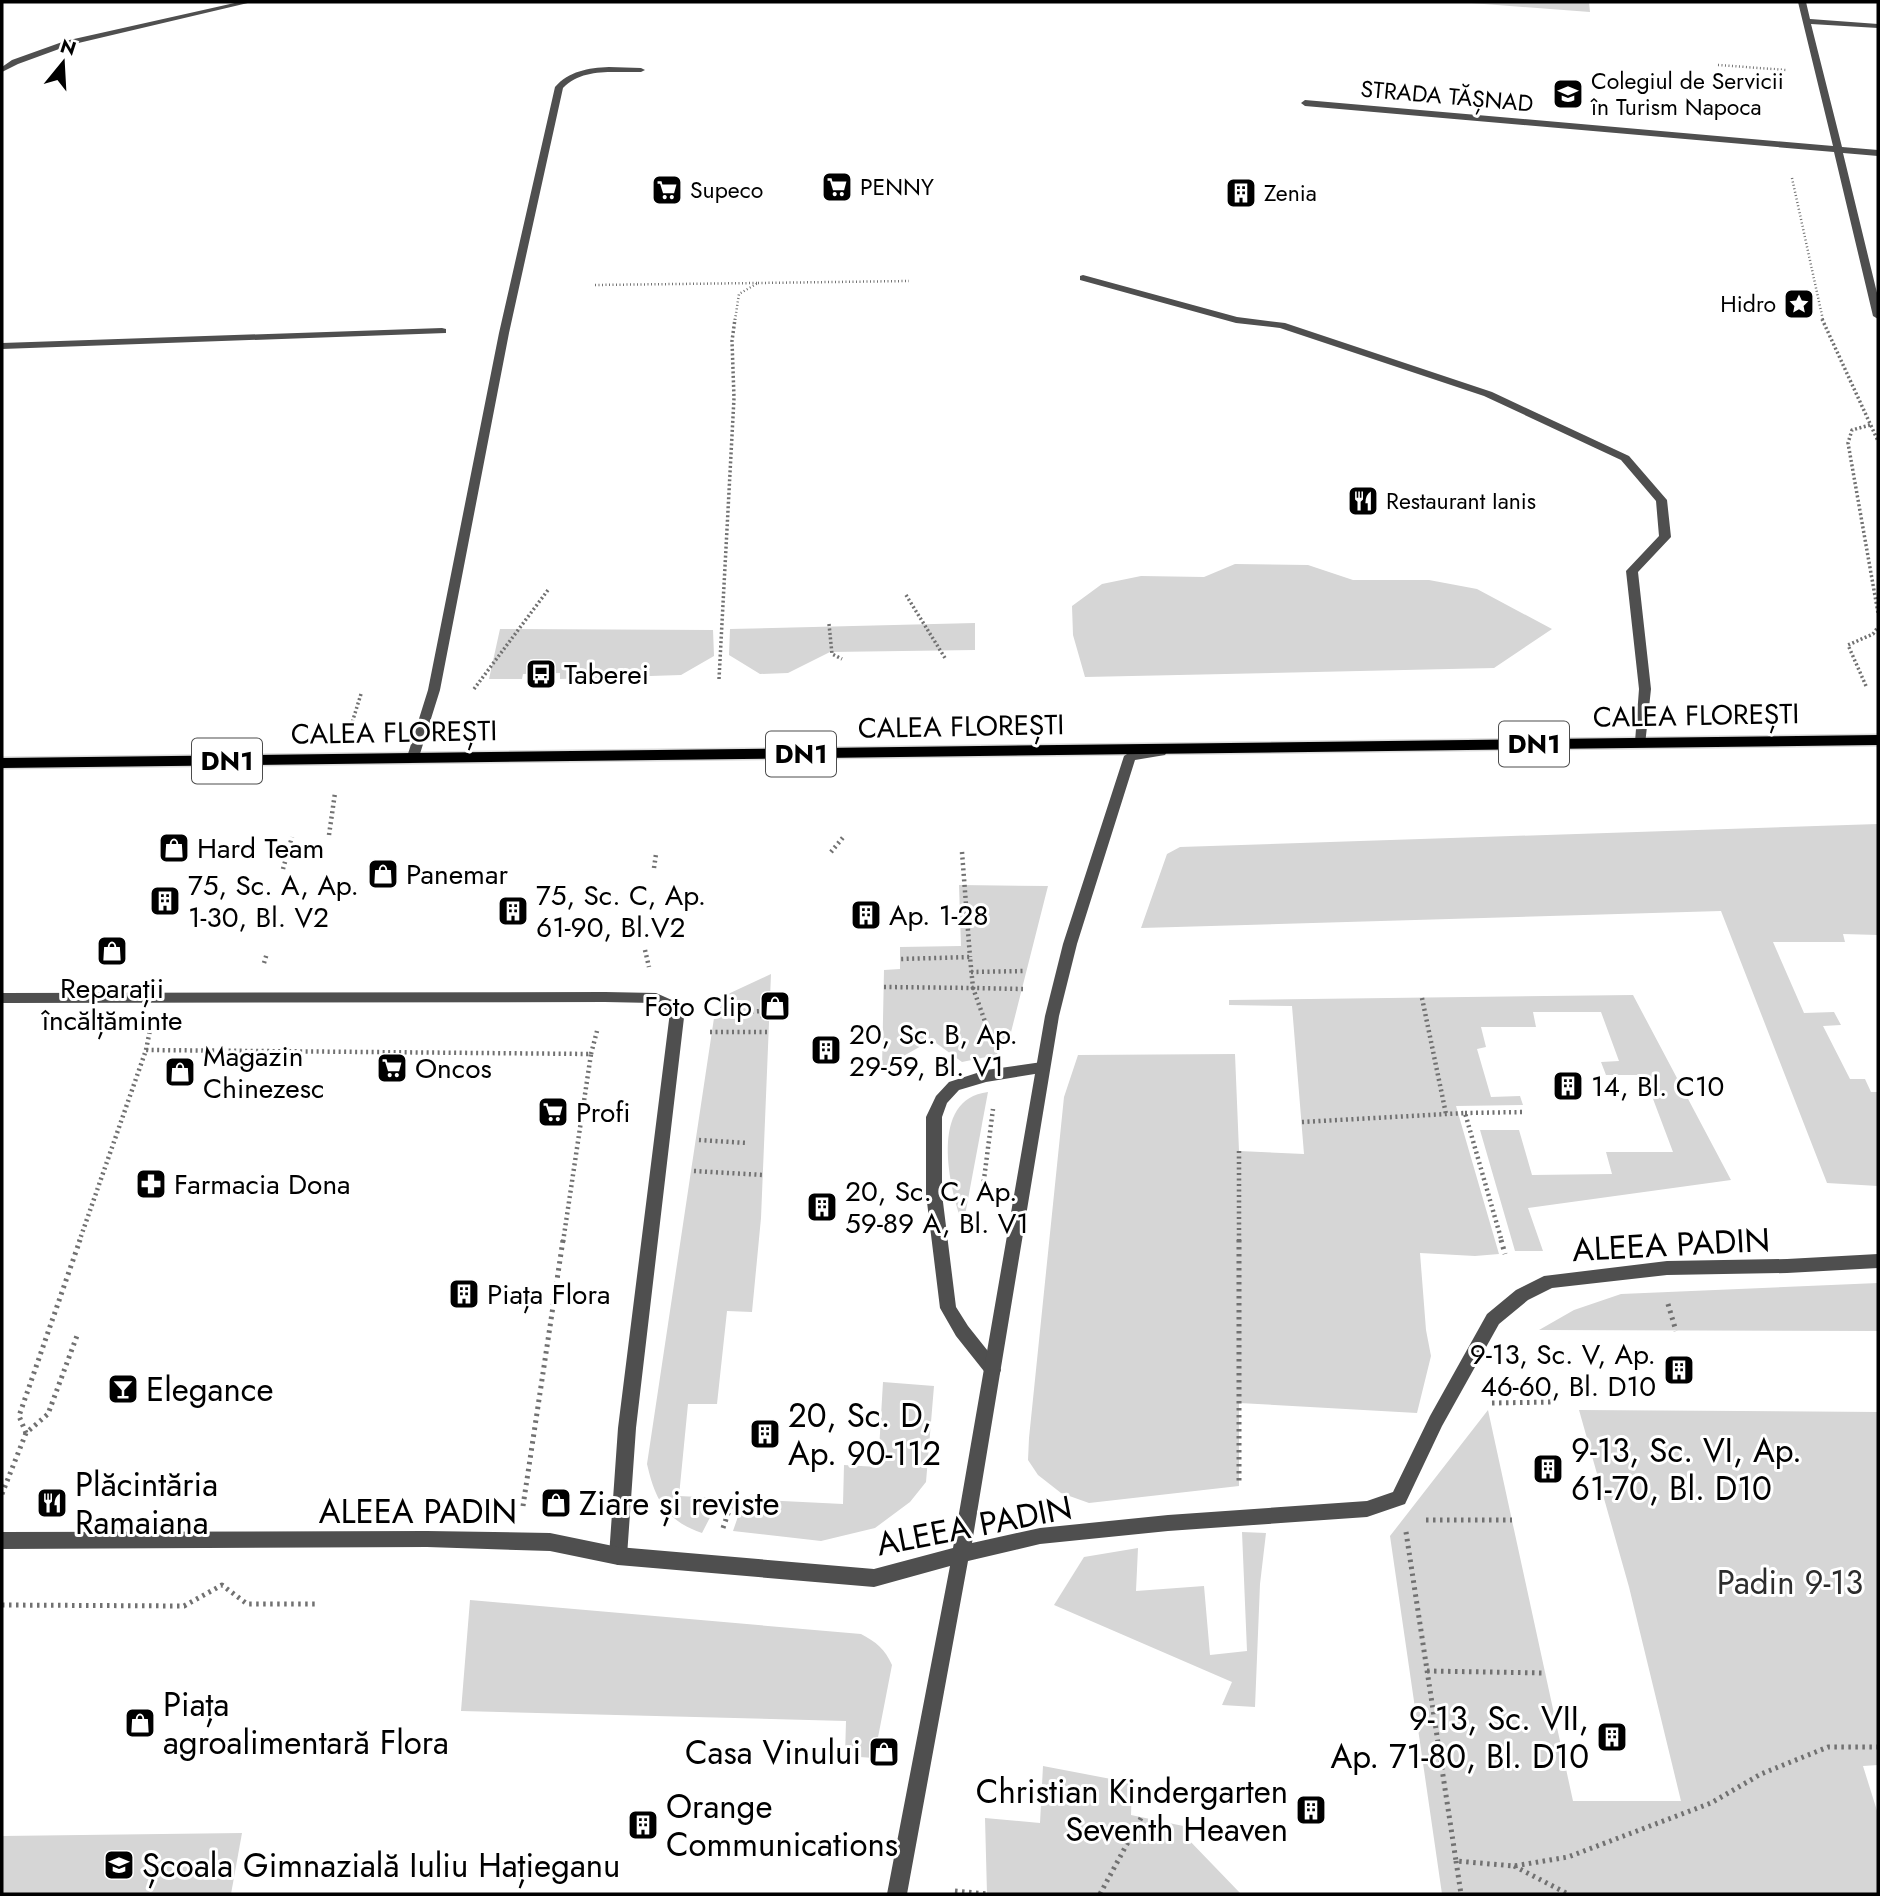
<svg xmlns="http://www.w3.org/2000/svg" width="1880" height="1896" font-family="Jost,sans-serif">
	<style>
		.green { fill: #d6d6d6 }
		.lines { fill: none; stroke-linecap: round; stroke-linejoin: round }
		.primary-casing { stroke: #dbdbdb; stroke-width: 3 }
		.path-far3 { stroke: #717171; stroke-width: 2.5; stroke-dasharray: 1 2.5; stroke-linecap: butt }
		.path-far2 { stroke: #717171; stroke-width: 3.5; stroke-dasharray: 2 2.5; stroke-linecap: butt }
		.path-far1 { stroke: #717171; stroke-width: 4.5; stroke-dasharray: 2 3.5; stroke-linecap: butt }
		.path { stroke: #717171; stroke-width: 5; stroke-dasharray: 2.5 4.5; stroke-linecap: butt }
		.service { fill: #4f4f4f; fill-rule: evenodd }
		.minor { fill: #4f4f4f; fill-rule: evenodd }
		.primary { fill: #000; fill-rule: evenodd }
		.labels { text-anchor: middle; stroke-width: 6; stroke-linejoin: round; paint-order: stroke }
		.far-poi-label { font-size: 23px; fill: #000; stroke: #fff; text-anchor: start }
		.far-street-label { font-size: 23px; fill: #000; stroke: #fff }
		.shield { fill: #fff; stroke: #4c4c4c; stroke-width: 2 }
		.shield-label { font-size: 26px; font-weight: bold; fill: #000 }
		.poi-label { font-size: 28px; fill: #000; stroke: #fff; text-anchor: start }
		.street-label { font-size: 28px; fill: #000; stroke: #fff }
		.near-street-label { font-size: 33px; fill: #000; stroke: #fff }
		.near-poi-label { font-size: 33px; fill: #000; stroke: #fff; text-anchor: start }
		.near-park-label { font-size: 33px; fill: #2d2d2d; stroke: #fff }
	</style>
	<rect width="100%" height="100%" fill="#fff"/>
	<!-- green -->
	<g class="green">
		<path d="M1458 2H1589L1590 12Z"/>
		<path d="M1235 564 1308 565 1353 580H1429L1477 589 1552 629 1494 668 1085 677 1073 635 1072 606 1102 584 1141 576 1204 577Z"/>
		<path d="M975 623V650L830 652 788 673 760 674 729 655 730 629Z"/>
		<path d="M500 629 713 630 714 656 681 675 560 679V673L523 674 522 679H489Z"/>
		<path d="M1878 824V935L1843 934 1845 942H1773L1804 1013 1834 1012 1841 1025 1823 1026 1850 1079H1865L1871 1092H1878V1186L1827 1183 1721 911 1141 928 1167 854 1180 847Z"/>
		<path d="M959 885 1048 886 1009 1040 996 1055 962 1062 932 1040 882 1068 884 970 900 969V947L961 946Z"/>
		<path d="M771 974 761 1218 752 1312 727 1311 717 1404H688L679 1496 720 1498 702 1533C666 1521 655 1499 647 1464L714 1018 728 994Z"/>
		<path d="M1633 995 1731 1180 1528 1208 1543 1251H1515L1480 1130H1519L1532 1175 1612 1174 1606 1152H1673L1644 1075H1606L1601 1062 1619 1061 1601 1012H1533L1536 1027H1481L1486 1047 1477 1049 1491 1097 1520 1096 1523 1105 1456 1106 1499 1254 1475 1256 1420 1253 1426 1330 1431 1356 1417 1413 1239 1403V1486L1089 1503 1061 1493 1038 1475 1028 1460 1029 1438 1064 1097 1078 1055 1235 1054 1239 1151 1304 1154 1292 1006 1229 1005V1000Z"/>
		<path d="M988 1092 963 1226C949 1188 928 1099 988 1092Z"/>
		<path d="M1878 1283V1331L1539 1330 1574 1310 1621 1294Z"/>
		<path d="M883 1382 934 1386 926 1482 910 1502 875 1528 821 1541 733 1531 744 1499 843 1504 844 1465 878 1467Z"/>
		<path d="M1488 1410 1573 1801H1681L1629 1587 1579 1410 1878 1412V1765L1863 1766 1878 1814V1894H1442L1390 1536Z"/>
		<path d="M1242 1532 1266 1533 1260 1584 1255 1707 1222 1705 1232 1682 1054 1605 1084 1557 1138 1548 1136 1591 1204 1586 1210 1655 1247 1651Z"/>
		<path d="M470 1600 861 1634C876 1642 885 1649 892 1665L874 1758 845 1756 846 1721 461 1711Z"/>
		<path d="M1043 1766 1132 1783 1131 1815 1188 1827 1186 1837 1241 1894H987L985 1818 1040 1823Z"/>
		<path d="M242 1833 231 1894H2V1836Z"/>
	</g>
	<g class="lines">
		<!-- primary casing -->
		<g class="primary-casing">
			<path id="primary" d="M1878 735V745L2 768V758Z"/>
		</g>
		<!-- path-far3 -->
		<g class="path-far3">
			<path d="M1718 65 1786 70"/>
			<path d="M1792 178 1823 320"/>
			<path d="M758 283 909 281"/>
			<path d="M595 285 758 283 739 294 735 320"/>
		</g>
		<!-- path-far2 -->
		<g class="path-far2">
			<path d="M1822 319 1878 441"/>
			<path d="M1870 425 1852 430 1848 443 1878 613"/>
			<path d="M906 595 945 658"/>
			<path d="M829 624 832 654 842 659"/>
			<path d="M719 679 734 398 732 341 735 319"/>
			<path d="M1866 686 1848 645 1873 634 1878 627"/>
			<path d="M474 689 548 590"/>
			<path d="M351 726 361 694"/>
		</g>
		<!-- path-far1 -->
		<g class="path-far1">
			<path d="M329 835 335 793"/>
			<path d="M831 852 845 835"/>
			<path d="M962 852 970 957"/>
			<path d="M654 868 656 854"/>
			<path d="M283 869 292 837"/>
			<path d="M645 950 649 967"/>
			<path d="M264 963 267 953"/>
			<path d="M971 972 1026 971"/>
			<path d="M884 987 973 988 970 957 901 959"/>
			<path d="M1422 998 1446 1114"/>
			<path d="M713 1014 763 1011V1018H770"/>
			<path d="M710 1032H769"/>
			<path d="M992 1041 973 988 1023 989"/>
			<path d="M146 1050 150 1030"/>
			<path d="M591 1054 597 1031"/>
			<path d="M1465 1113 1525 1112"/>
			<path d="M1302 1122 1465 1113 1502 1242"/>
			<path d="M699 1140 747 1143"/>
			<path d="M1239 1151V1242"/>
			<path d="M694 1171 763 1175"/>
			<path d="M983 1187 993 1109"/>
			<path d="M79 1242 146 1050 591 1054 563 1242"/>
		</g>
		<!-- path -->
		<g class="path">
			<path d="M1239 1240V1481"/>
			<path d="M1501 1240 1505 1254"/>
			<path d="M1668 1304 1676 1331"/>
			<path d="M1492 1403 1554 1402"/>
			<path d="M26 1433 19 1416 80 1240"/>
			<path d="M2 1494 26 1433 48 1414 78 1333"/>
			<path d="M523 1506 563 1240"/>
			<path d="M1426 1520H1512"/>
			<path d="M723 1528 733 1499"/>
			<path d="M1406 1532 1456 1861 1514 1866 1568 1857 1711 1803 1761 1774 1828 1747H1878"/>
			<path d="M2 1605 184 1606 222 1585 247 1604H315"/>
			<path d="M1427 1671 1546 1673"/>
			<path d="M1456 1861 1461 1894"/>
			<path d="M1514 1866 1568 1894"/>
			<path d="M955 1891 987 1894"/>
			<path d="M1100 1894 1141 1818"/>
		</g>
		<!-- service -->
		<g class="service">
			<path d="M609 67 641 68 645 70 641 72C615 73 583 67 563 88L509 333 440 690 419 757 418 760H408L407 757 428 690 499 333 555 87C569 71 588 68 609 67Z"/>
			<path d="M1083 275 1237 317 1285 323 1492 392 1629 456 1667 500 1671 537 1638 572 1651 689 1645 745H1637L1635 742 1639 689 1626 571 1659 536 1656 501 1621 460 1484 396 1280 328 1236 323 1080 280V276Z"/>
			<path d="M442 328 446 329V333L2 349V343Z"/>
			<path d="M605 992 656 993 683 1005 685 1009 636 1428 627 1556 624 1562 618 1565 612 1562 609 1556 618 1428 670 1012 654 1003 605 1002 2 1003V993Z"/>
			<path d="M1042 1062 1047 1064 1049 1068 1047 1072 986 1082 959 1090 947 1103 942 1117V1194L956 1307 968 1326 999 1365 1001 1370 999 1375 993 1377 987 1375 956 1336 940 1308 926 1194V1117L936 1096 949 1082 986 1070Z"/>
		</g>
		<!-- minor -->
		<g class="minor">
			<path d="M239 2H252L70 45 18 64 2 72V67L12 60 65 41Z"/>
			<path d="M1798 2H1806L1810 19 1878 24V28L1811 24 1842 147 1878 150V156L1843 153 1878 297V319L1873 316 1834 152 1305 106 1301 103 1305 100 1833 146Z"/>
			<path d="M1161 748 1167 752 1165 755 1135 760 1077 944 1059 1016 972 1543 1040 1528 1168 1515 1367 1501 1393 1492 1430 1416 1487 1314 1516 1290 1544 1276 1667 1261 1787 1259 1878 1254V1268L1787 1273 1667 1275 1552 1288 1528 1300 1499 1324 1442 1426 1405 1504 1367 1517 1168 1531 1040 1544 968 1561 907 1894H887L950 1566 874 1587 618 1565 550 1551 427 1547 2 1549V1532L427 1531 550 1533 618 1547 874 1569 953 1548 1045 1016 1063 944 1124 756 1130 752Z"/>
		</g>
		<!-- primary -->
		<use href="#primary" class="primary"/>
	</g>
	<!-- icons -->
	<defs>
		<g id="school-square" transform="scale(1.575)"><rect x="-9" y="-9" width="18" height="18" rx="4" fill="#000" stroke="#fff"/><path d="M0-5L7-2L0 1L-7-2ZM-4 1L0 2.5L4 1V4Q0 6-4 4Z" fill="#fff"/></g>
		<g id="supermarket-square" transform="scale(1.575)"><rect x="-9" y="-9" width="18" height="18" rx="4" fill="#000" stroke="#fff"/><path d="M-6-5.5h2.5l.6 2H6L4.5 2H-2.5L-4.4-4H-6ZM-1.5 3.2a1.3 1.3 0 1 0 .1 0ZM3 3.2a1.3 1.3 0 1 0 .1 0Z" fill="#fff"/></g>
		<g id="building-square" transform="scale(1.575)"><rect x="-9" y="-9" width="18" height="18" rx="4" fill="#000" stroke="#fff"/><path d="M-4-6H4V6H1V3H-1V6H-4ZM-2.5-4.3h1.7v1.8h-1.7ZM.8-4.3h1.7v1.8H.8ZM-2.5-1h1.7V.8h-1.7ZM.8-1h1.7V.8H.8Z" fill="#fff"/></g>
		<g id="sight-square" transform="scale(1.575)"><rect x="-9" y="-9" width="18" height="18" rx="4" fill="#000" stroke="#fff"/><path d="M0-6L1.8-2.2L6-1.7L2.9 1.2L3.7 5.4L0 3.3L-3.7 5.4L-2.9 1.2L-6-1.7L-1.8-2.2Z" fill="#fff"/></g>
		<g id="restaurant-square" transform="scale(1.575)"><rect x="-9" y="-9" width="18" height="18" rx="4" fill="#000" stroke="#fff"/><path d="M-5-6h1v4h1v-4h1v4h1v-4h1v5L-1.5 .5V6h-2V.5L-5-1ZM5-6V6H3V1.5H1.5Q1.5-4 5-6Z" fill="#fff"/></g>
		<g id="bus-square" transform="scale(1.575)"><rect x="-9" y="-9" width="18" height="18" rx="4" fill="#000" stroke="#fff"/><path d="M-5-6H5V4H4V6H2V4H-2V6H-4V4H-5ZM-3.5-4V0h7V-4ZM-3.5 1.2v1.5H-2V1.2ZM2 1.2v1.5H3.5V1.2Z" fill="#fff"/></g>
		<g id="shop-square" transform="scale(1.575)"><rect x="-9" y="-9" width="18" height="18" rx="4" fill="#000" stroke="#fff"/><path d="M-5-2.5h2.3a2.7 3.5 0 0 1 5.4 0H5L5.5 6h-11ZM-1.5-2.5h3a1.5 2.3 0 0 0-3 0Z" fill="#fff"/></g>
		<g id="pharmacy-square" transform="scale(1.575)"><rect x="-9" y="-9" width="18" height="18" rx="4" fill="#000" stroke="#fff"/><path d="M-2-6h4v4h4v4h-4v4h-4v-4h-4v-4h4Z" fill="#fff"/></g>
		<g id="bar-square" transform="scale(1.575)"><rect x="-9" y="-9" width="18" height="18" rx="4" fill="#000" stroke="#fff"/><path d="M-6-5H6L.8 .8V4.5H3.5V6h-7V4.5H-.8V.8Z" fill="#fff"/></g>
	</defs>
	<g fill-rule="evenodd">
		<use href="#school-square" x="1568" y="94"/>
		<use href="#supermarket-square" x="837" y="187"/>
		<use href="#supermarket-square" x="667" y="190"/>
		<use href="#building-square" x="1241" y="193"/>
		<use href="#sight-square" x="1799" y="304"/>
		<use href="#restaurant-square" x="1363" y="501"/>
		<use href="#bus-square" x="541" y="674"/>
		<use href="#shop-square" x="174" y="848"/>
		<use href="#shop-square" x="383" y="874"/>
		<use href="#building-square" x="165" y="901"/>
		<use href="#building-square" x="513" y="911"/>
		<use href="#building-square" x="866" y="915"/>
		<use href="#shop-square" x="112" y="951"/>
		<use href="#shop-square" x="775" y="1006"/>
		<use href="#building-square" x="826" y="1050"/>
		<use href="#supermarket-square" x="392" y="1068"/>
		<use href="#shop-square" x="180" y="1072"/>
		<use href="#building-square" x="1568" y="1086"/>
		<use href="#supermarket-square" x="553" y="1112"/>
		<use href="#pharmacy-square" x="151" y="1184"/>
		<use href="#building-square" x="822" y="1207"/>
		<use href="#building-square" x="464" y="1294"/>
		<use href="#building-square" x="1679" y="1370"/>
		<use href="#bar-square" x="123" y="1389"/>
		<use href="#building-square" x="765" y="1434"/>
		<use href="#building-square" x="1548" y="1469"/>
		<use href="#restaurant-square" x="52" y="1503"/>
		<use href="#shop-square" x="556" y="1503"/>
		<use href="#shop-square" x="140" y="1723"/>
		<use href="#building-square" x="1612" y="1737"/>
		<use href="#shop-square" x="884" y="1752"/>
		<use href="#building-square" x="1311" y="1810"/>
		<use href="#building-square" x="643" y="1825"/>
		<use href="#school-square" x="119" y="1865"/>
	</g>
	<g class="labels">
		<!-- far-poi labels -->
		<g class="far-poi-label">
			<text x="1591" y="89">Colegiul de Servicii<tspan x="1591" dy="26">în Turism Napoca</tspan></text>
			<text x="860" y="195">PENNY</text>
			<text x="690" y="198">Supeco</text>
			<text x="1264" y="201">Zenia</text>
			<text x="1776" y="312" text-anchor="end">Hidro</text>
			<text x="1386" y="509">Restaurant Ianis</text>
		</g>
		<!-- far-street labels -->
		<g class="far-street-label">
			<text transform="translate(1447 96) rotate(5)" y="8">STRADA TĂȘNAD</text>
		</g>
		<!-- shield labels -->
		<g class="shield">
			<rect x="1499" y="721.5" width="70" height="45" rx="5"/>
			<rect x="766" y="731.5" width="70" height="45" rx="5"/>
			<rect x="192" y="738.5" width="70" height="45" rx="5"/>
		</g>
		<g class="shield-label">
			<text x="1534" y="753">DN1</text>
			<text x="801" y="763">DN1</text>
			<text x="227" y="770">DN1</text>
		</g>
		<!-- poi labels -->
		<g class="poi-label">
			<text x="564" y="684">Taberei</text>
			<text x="197" y="858">Hard Team</text>
			<text x="406" y="884">Panemar</text>
			<text x="188" y="895">75, Sc. A, Ap.<tspan x="188" dy="32">1-30, Bl. V2</tspan></text>
			<text x="536" y="905">75, Sc. C, Ap.<tspan x="536" dy="32">61-90, Bl.V2</tspan></text>
			<text x="889" y="925">Ap. 1-28</text>
			<text x="112" y="998" text-anchor="middle">Reparații<tspan x="112" dy="32">încălțăminte</tspan></text>
			<text x="752" y="1016" text-anchor="end">Foto Clip</text>
			<text x="849" y="1044">20, Sc. B, Ap.<tspan x="849" dy="32">29-59, Bl. V1</tspan></text>
			<text x="203" y="1066">Magazin<tspan x="203" dy="32">Chinezesc</tspan></text>
			<text x="415" y="1078">Oncos</text>
			<text x="1591" y="1096">14, Bl. C10</text>
			<text x="576" y="1122">Profi</text>
			<text x="174" y="1194">Farmacia Dona</text>
			<text x="845" y="1201">20, Sc. C, Ap.<tspan x="845" dy="32">59-89 A, Bl. V1</tspan></text>
			<text x="487" y="1304">Piața Flora</text>
			<text x="1656" y="1364" text-anchor="end">9-13, Sc. V, Ap.<tspan x="1656" dy="32">46-60, Bl. D10</tspan></text>
		</g>
		<!-- street labels -->
		<g class="street-label">
			<text transform="translate(1696 715) rotate(-1)" y="10">CALEA FLOREȘTI</text>
			<text transform="translate(961 726) rotate(-1)" y="10">CALEA FLOREȘTI</text>
			<text transform="translate(394 732) rotate(-1)" y="10">CALEA FLOREȘTI</text>
		</g>
		<!-- near-street labels -->
		<g class="near-street-label">
			<text transform="translate(1671 1244) rotate(-3)" y="12">ALEEA PADIN</text>
			<text x="418" y="1523">ALEEA PADIN</text>
			<text transform="translate(974 1525) rotate(-11)" y="12">ALEEA PADIN</text>
		</g>
		<!-- near-poi labels -->
		<g class="near-poi-label">
			<text x="146" y="1401">Elegance</text>
			<text x="788" y="1427">20, Sc. D,<tspan x="788" dy="38">Ap. 90-112</tspan></text>
			<text x="1571" y="1462">9-13, Sc. VI, Ap.<tspan x="1571" dy="38">61-70, Bl. D10</tspan></text>
			<text x="75" y="1496">Plăcintăria<tspan x="75" dy="38">Ramaiana</tspan></text>
			<text x="579" y="1515">Ziare și reviste</text>
			<text x="163" y="1716">Piața<tspan x="163" dy="38">agroalimentară Flora</tspan></text>
			<text x="1589" y="1730" text-anchor="end">9-13, Sc. VII,<tspan x="1589" dy="38">Ap. 71-80, Bl. D10</tspan></text>
			<text x="861" y="1764" text-anchor="end">Casa Vinului</text>
			<text x="1288" y="1803" text-anchor="end">Christian Kindergarten<tspan x="1288" dy="38">Seventh Heaven</tspan></text>
			<text x="666" y="1818">Orange<tspan x="666" dy="38">Communications</tspan></text>
			<text x="142" y="1877">Școala Gimnazială Iuliu Hațieganu</text>
		</g>
		<!-- near-park labels -->
		<g class="near-park-label">
			<text x="1790" y="1594">Padin 9-13</text>
		</g>
	</g>
	<!-- border -->
	<rect width="1880" height="1896" fill="none" stroke="#000000" stroke-width="7"/>
	<!-- north arrow -->
	<g transform="translate(63 63) rotate(18)" stroke="#ffffff" stroke-width="5" paint-order="stroke">
	<path d="M0-5L12 26L0 18L-12 26Z" fill="#000000"/>
	<text y="-10" font-size="19" font-weight="bold" text-anchor="middle" fill="#000000">N</text>
	</g>
</svg>
